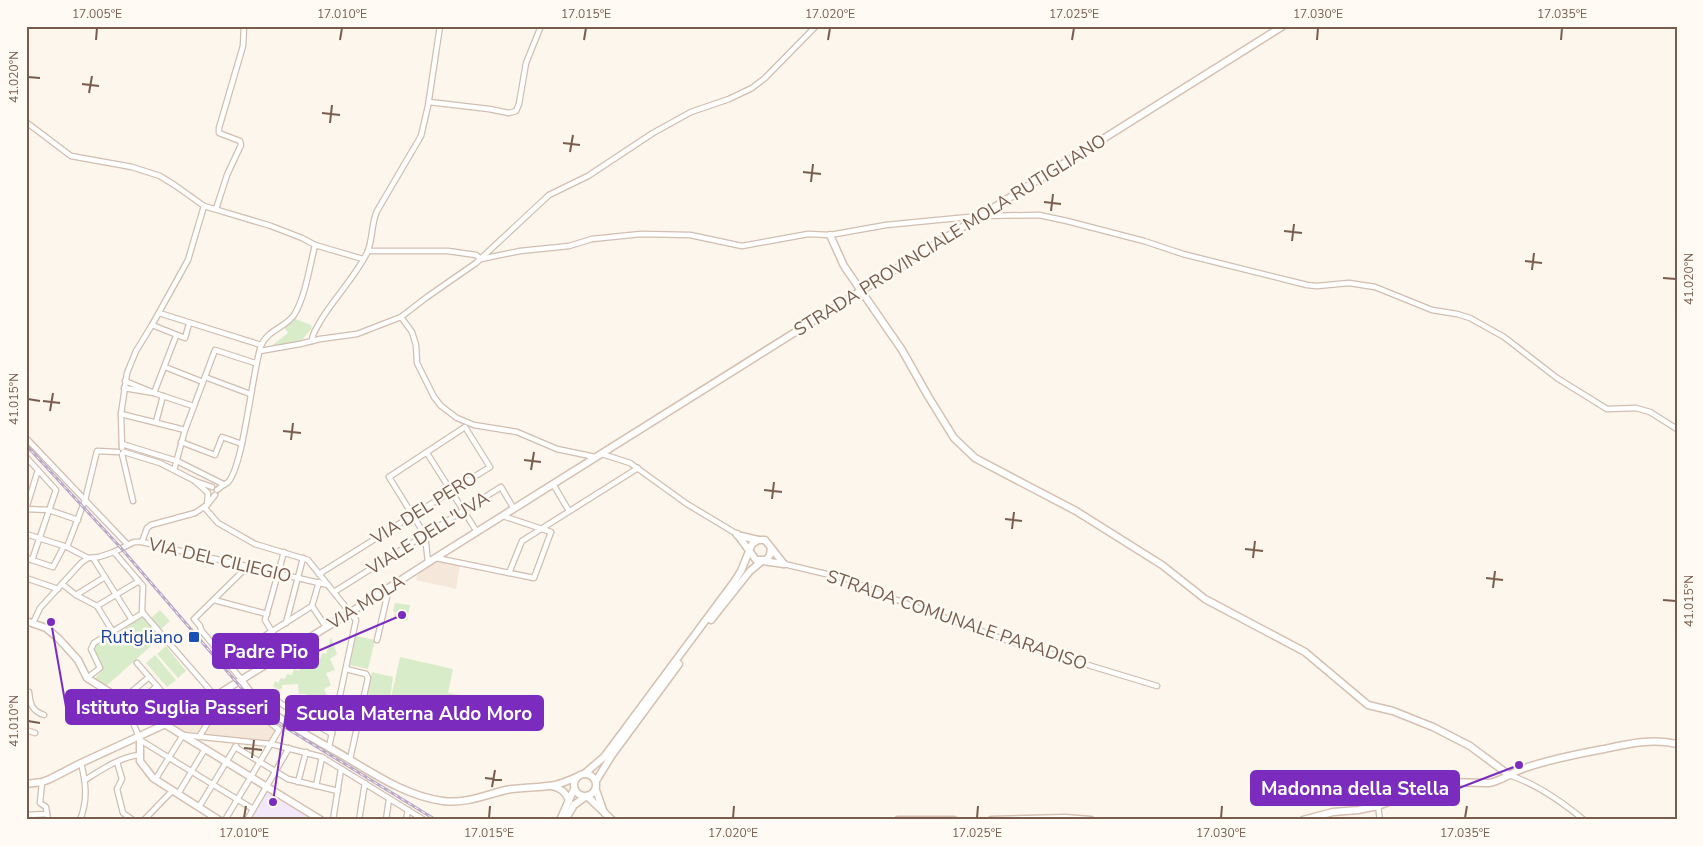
<svg xmlns="http://www.w3.org/2000/svg" width="1703" height="846" font-family="'Nunito Sans',sans-serif">
	<style>
		.residential { fill: #f5e8da }
		.education { fill: #f3e8fa }
		.green { fill: #d8ecc9 }
		.lines { fill: none; stroke-linecap: round; stroke-linejoin: round }
		.street-casing { stroke: #d1beb0; stroke-width: 7 }
		.secondary-casing { stroke: #d6c0b0; stroke-width: 9 }
		.street { stroke: #fff; stroke-width: 4.5 }
		.secondary { stroke: #fff; stroke-width: 6 }
		.rail-casing { stroke: #b9a8c9; stroke-width: 3 }
		.rail { stroke: #fffaf3; stroke-width: 1; stroke-dasharray: 4; stroke-linecap: butt }
		.ticks { fill: none; stroke: #7a5c4d; stroke-width: 2 }
		.transit-dot { fill: #1a4fb4; stroke: #fffaf3; stroke-width: 2 }
		.labels { text-anchor: middle; stroke-width: 5; stroke-linejoin: round; paint-order: stroke }
		.street-label { font-size: 18px; fill: #7a5c4d; stroke: #fffaf3 }
		.transit-label { font-size: 18px; fill: #164399; stroke: #fffaf3; text-anchor: end }
		.leader { fill: none; stroke: #7b2cbf; stroke-width: 2 }
		.callout-dot { fill: #7b2cbf; stroke: #fffaf3; stroke-width: 2 }
		.callout { fill: #7b2cbf; stroke: #7b2cbf; stroke-width: 2 }
		.callout-label { font-size: 19px; text-anchor: middle; font-weight: bold; fill: #fff }
		.neatline { fill: none; stroke: #7a5c4d; stroke-width: 2 }
		.ticks-label { font-size: 12px; text-anchor: middle; fill: #7a5c4d }
	</style>
	<rect width="100%" height="100%" fill="#fdf6ec"/>
	<!-- residential -->
	<g class="residential">
		<path d="M432 560 460 566 456 589 416 580 419 568Z"/>
		<path d="M232 687 248 706 277 727 269 742 181 731 173 726 175 720Z"/>
	</g>
	<!-- education -->
	<path class="education" d="M266 789 308 815 305 820H249Z"/>
	<!-- green -->
	<g class="green">
		<path d="M293 318 311 325 312 328 301 341 270 347 288 333 283 326Z"/>
		<path d="M395 603 410 605 407 621 394 618 395 612 393 611Z"/>
		<path d="M160 610 170 621 160 630 150 619Z"/>
		<path d="M143 615 162 636 104 688 93 680 103 670 94 647Z"/>
		<path d="M356 636 375 640 368 669 350 665Z"/>
		<path d="M331 637 337 654 330 659 335 670 326 673 331 685 324 689 330 703 335 702 333 709H320L319 702H313L314 704H310V702L307 701V694H299L298 684 282 685V688L278 690 273 686 275 681 278 683 281 678 285 679 287 674 292 675 294 669 299 671 301 666H305L306 661 312 662 314 657 320 659 322 653 326 654Z"/>
		<path d="M166 646 186 671 178 678 157 654Z"/>
		<path d="M155 655 176 680 167 687 146 663Z"/>
		<path d="M400 657 453 669 448 693 459 695 455 716 431 710 426 729 386 720Z"/>
		<path d="M372 672 393 677 390 698 377 697 367 694Z"/>
	</g>
	<g class="lines">
		<!-- street casing -->
		<g class="street-casing">
			<g id="street">
				<path d="M429 102 489 109 509 113 516 111 519 104 526 63 541 26"/>
				<path d="M26 122 71 156 132 167 160 176 176 186 204 206 271 226 302 238 315 245 363 259"/>
				<path d="M216 209 227 175 241 145 240 141 219 133V128L243 46 244 26"/>
				<path d="M368 251H448L476 255 481 259 520 251 569 246 592 239 641 234 690 235 742 246 808 234 830 235 886 225 979 216 1039 215 1067 221 1144 241 1183 254 1307 285 1317 286 1349 283 1375 287 1432 310 1457 314 1470 318 1504 337 1557 378 1607 409 1636 408 1650 412 1677 429"/>
				<path d="M159 313 261 345"/>
				<path d="M401 317 412 332 416 345 417 363 434 397 441 406 457 418 474 425 517 432 557 449 595 457"/>
				<path d="M152 325 185 338 189 324"/>
				<path d="M312 341C312 333 317 328 321 320 335 297 355 277 367 253 373 240 371 224 377 211L421 136 428 106 440 26"/>
				<path d="M260 351 300 344 320 339 357 334 401 317 427 297 476 263 549 195 588 176 653 133 691 112 729 99 752 88 765 78 816 26"/>
				<path d="M165 367 203 382"/>
				<path d="M205 377 250 394"/>
				<path d="M125 381 154 393 176 336"/>
				<path d="M124 388 154 393 193 406"/>
				<path d="M121 414 185 430"/>
				<path d="M156 422 163 396"/>
				<path d="M26 438 127 544"/>
				<path d="M181 442 215 455 222 437 242 444"/>
				<path d="M122 444 177 461 223 484"/>
				<path d="M122 448 121 414 127 373 136 351 152 325 188 260 204 206"/>
				<path d="M124 452 160 463 195 481"/>
				<path d="M427 453 477 532"/>
				<path d="M122 454 133 501"/>
				<path d="M602 454 630 463 687 504 737 534"/>
				<path d="M26 457 56 490 32 560"/>
				<path d="M174 470 185 430 215 350 255 363"/>
				<path d="M553 484 569 511"/>
				<path d="M212 487 195 481 208 493 207 505 215 495"/>
				<path d="M217 490C220 487 223 485 227 483 243 471 252 372 261 346 267 330 285 328 294 315 305 298 310 265 315 245"/>
				<path d="M204 507 218 523 255 544 308 560 356 620 329 747"/>
				<path d="M26 509 49 510 78 520"/>
				<path d="M26 509 38 470"/>
				<path d="M26 534 67 547 88 558"/>
				<path d="M142 542 147 528 151 525 195 513 207 505"/>
				<path d="M67 547 85 500 97 451 118 452"/>
				<path d="M114 552 143 586 142 611 143 613"/>
				<path d="M284 552 265 620 285 653"/>
				<path d="M26 558 53 567 64 546"/>
				<path d="M93 558 132 620"/>
				<path d="M436 558 534 578 551 532 503 516"/>
				<path d="M784 564 847 579 878 593 1006 640 1157 686"/>
				<path d="M509 573 522 541 638 468"/>
				<path d="M319 574 490 467 465 427 389 477 425 535 428 562"/>
				<path d="M26 578 58 589"/>
				<path d="M319 582 312 606 326 627"/>
				<path d="M62 584 76 595 97 606 113 632"/>
				<path d="M334 592 501 487 514 509"/>
				<path d="M76 595 105 577"/>
				<path d="M214 600 267 614"/>
				<path d="M97 606 139 581"/>
				<path d="M143 613 215 696"/>
				<path d="M33 623 40 608 81 563 88 558 99 557 114 552 134 542H142L328 585"/>
				<path d="M286 623 303 558"/>
				<path d="M377 640 389 588"/>
				<path d="M226 659 233 652 252 644 312 606"/>
				<path d="M137 663 183 716"/>
				<path d="M346 669 366 674 368 678 350 759"/>
				<path d="M87 678 100 668 91 649 94 643 143 613"/>
				<path d="M241 679 201 630 200 626 194 619 248 566"/>
				<path d="M29 692C30 704 32 711 44 715"/>
				<path d="M268 694 286 707 332 734"/>
				<path d="M142 699 157 686"/>
				<path d="M122 700 149 677"/>
				<path d="M125 702 140 740 253 809"/>
				<path d="M150 715 163 693"/>
				<path d="M26 730 35 733"/>
				<path d="M199 737 215 711 209 699"/>
				<path d="M235 747 288 779 338 791"/>
				<path d="M117 762 122 779 117 789 123 813 133 820"/>
				<path d="M1509 775C1537 784 1561 801 1584 820"/>
				<path d="M85 780C101 770 120 757 139 755"/>
				<path d="M155 780 183 735 271 744 322 757 424 820"/>
				<path d="M42 782 40 803 46 807 48 820"/>
				<path d="M298 782 306 752"/>
				<path d="M316 786 322 757"/>
				<path d="M178 794 205 749"/>
				<path d="M1378 806 1380 820"/>
				<path d="M199 807 236 746"/>
				<path d="M26 815 47 814"/>
				<path d="M80 820C88 800 86 783 81 763"/>
				<path d="M144 820 172 791"/>
				<path d="M225 820 279 730 247 703"/>
				<path d="M247 820 289 748"/>
				<path d="M333 820 341 769"/>
				<path d="M359 820 365 783"/>
				<path d="M386 820 389 799"/>
				<path d="M406 820 408 810"/>
			</g>
		</g>
		<!-- secondary casing -->
		<g class="secondary-casing">
			<g id="secondary">
				<path d="M830 235 844 266 902 350 928 396 954 438 975 458 1076 511 1162 565 1205 599 1305 652 1368 705 1393 711 1433 727 1470 746 1509 775"/>
				<path d="M737 534 756 560H766L770 555 771 548"/>
				<path d="M737 535 758 540"/>
				<path d="M711 620 750 571 762 561 784 564"/>
				<path d="M26 621 46 628 58 638 78 660 87 678 125 702 166 725 321 820"/>
				<path d="M241 679C258 711 306 734 337 752 370 771 404 796 443 801 465 804 485 795 506 790 522 787 539 788 555 785 563 783 570 780 577 777"/>
				<path d="M140 740V761L153 778 219 820"/>
				<circle cx="585" cy="785" r="11"/>
				<path d="M584 774 604 757 734 582 741 571 752 544 758 540H765L784 564"/>
				<path d="M596 781 612 755 679 664"/>
				<path d="M26 784 42 782 50 779 81 763 183 716 351 612 432 560 1283 26"/>
				<path d="M552 786C561 788 566 792 569 801"/>
				<path d="M596 790 603 810"/>
				<path d="M587 796 612 820"/>
				<path d="M560 820 574 789"/>
				<path d="M565 820 574 805 585 797"/>
				<path d="M898 820H954"/>
				<path d="M991 820 1065 818 1091 820"/>
				<path d="M1303 820 1333 812 1358 810 1378 806 1442 782 1489 783C1502 781 1512 772 1525 768 1551 759 1577 754 1604 749 1627 744 1653 738 1677 744"/>
			</g>
		</g>
		<!-- street -->
		<use href="#street" class="street"/>
		<!-- secondary -->
		<use href="#secondary" class="secondary"/>
		<!-- rail casing -->
		<g class="rail-casing">
			<path id="rail" d="M26 445 121 548 257 706 283 726 436 820"/>
		</g>
		<!-- rail -->
		<use href="#rail" class="rail"/>
	</g>
	<!-- ticks -->
	<path class="ticks" d="M96 40 97 28M340 40 342 28M584 40 586 28M828 40 830 28M1072 40 1074 28M1317 40 1318 28M1561 40 1562 28M28 77 40 78M82 84 99 86M89 93 92 76M322 113 340 115M330 123 332 105M563 143 580 145M570 152 573 135M803 172 821 174M811 182 813 164M1044 202 1061 204M1051 211 1053 194M1284 231 1302 233M1292 241 1294 224M1525 261 1542 263M1532 270 1534 253M1663 278 1676 279M28 399 40 401M43 401 60 403M50 411 53 393M283 431 301 433M291 440 293 423M524 460 541 462M531 470 534 452M764 490 782 492M772 499 774 482M1005 519 1022 521M1012 529 1014 512M1245 549 1263 551M1253 558 1255 541M1486 578 1503 580M1493 588 1495 571M1663 600 1676 601M28 721 40 723M244 748 262 750M252 758 254 740M485 778 502 780M492 787 495 770M244 818 246 806M489 818 490 806M733 818 734 806M977 818 978 806M1221 818 1222 806M1465 818 1467 806"/>
	<!-- markers -->
	<rect class="transit-dot" x="188" y="631" width="12" height="12" rx="2.5"/>
	<g class="labels">
		<!-- street labels -->
		<g class="street-label">
			<text transform="translate(950 235) rotate(-32)" y="6">STRADA PROVINCIALE MOLA RUTIGLIANO</text>
			<text transform="translate(424 508) rotate(-32)" y="6">VIA DEL PERO</text>
			<text transform="translate(428 533) rotate(-32)" y="6">VIALE DELL'UVA</text>
			<text transform="translate(220 560) rotate(13)" y="6">VIA DEL CILIEGIO</text>
			<text transform="translate(366 602) rotate(-32)" y="6">VIA MOLA</text>
			<text transform="translate(957 620) rotate(19)" y="6">STRADA COMUNALE PARADISO</text>
		</g>
		<!-- transit labels -->
		<g class="transit-label">
			<text x="183" y="643">Rutigliano</text>
		</g>
	</g>
	<!-- callouts -->
	<path class="leader" d="M402 615L318 651M51 622L66 707M273 802L286 713M1519 765L1459 788"/>
	<g class="callout-dot">
		<circle cx="402" cy="615" r="5"/>
		<circle cx="51" cy="622" r="5"/>
		<circle cx="273" cy="802" r="5"/>
		<circle cx="1519" cy="765" r="5"/>
	</g>
	<g class="callout">
		<rect x="213" y="634" width="105" height="34" rx="5"/>
		<rect x="66" y="690" width="213" height="34" rx="5"/>
		<rect x="286" y="696" width="257" height="34" rx="5"/>
		<rect x="1251" y="771" width="208" height="34" rx="5"/>
	</g>
	<g class="callout-label">
		<text x="266" y="658">Padre Pio</text>
		<text x="172" y="714">Istituto Suglia Passeri</text>
		<text x="414" y="720">Scuola Materna Aldo Moro</text>
		<text x="1355" y="795">Madonna della Stella</text>
	</g>
	<!-- border -->
	<rect width="1703" height="846" fill="none" stroke="#fffaf3" stroke-width="55"/>
	<rect x="28" y="28" width="1648" height="790" class="neatline"/>
	<g class="ticks-label">
		<text x="97" y="18">17.005°E</text>
		<text x="342" y="18">17.010°E</text>
		<text x="586" y="18">17.015°E</text>
		<text x="830" y="18">17.020°E</text>
		<text x="1074" y="18">17.025°E</text>
		<text x="1318" y="18">17.030°E</text>
		<text x="1562" y="18">17.035°E</text>
		<text transform="translate(14 77) rotate(-90)" y="4">41.020°N</text>
		<text transform="translate(1689 279) rotate(-90)" y="4">41.020°N</text>
		<text transform="translate(14 399) rotate(-90)" y="4">41.015°N</text>
		<text transform="translate(1689 601) rotate(-90)" y="4">41.015°N</text>
		<text transform="translate(14 721) rotate(-90)" y="4">41.010°N</text>
		<text x="244" y="837">17.010°E</text>
		<text x="489" y="837">17.015°E</text>
		<text x="733" y="837">17.020°E</text>
		<text x="977" y="837">17.025°E</text>
		<text x="1221" y="837">17.030°E</text>
		<text x="1465" y="837">17.035°E</text>
	</g>
</svg>
